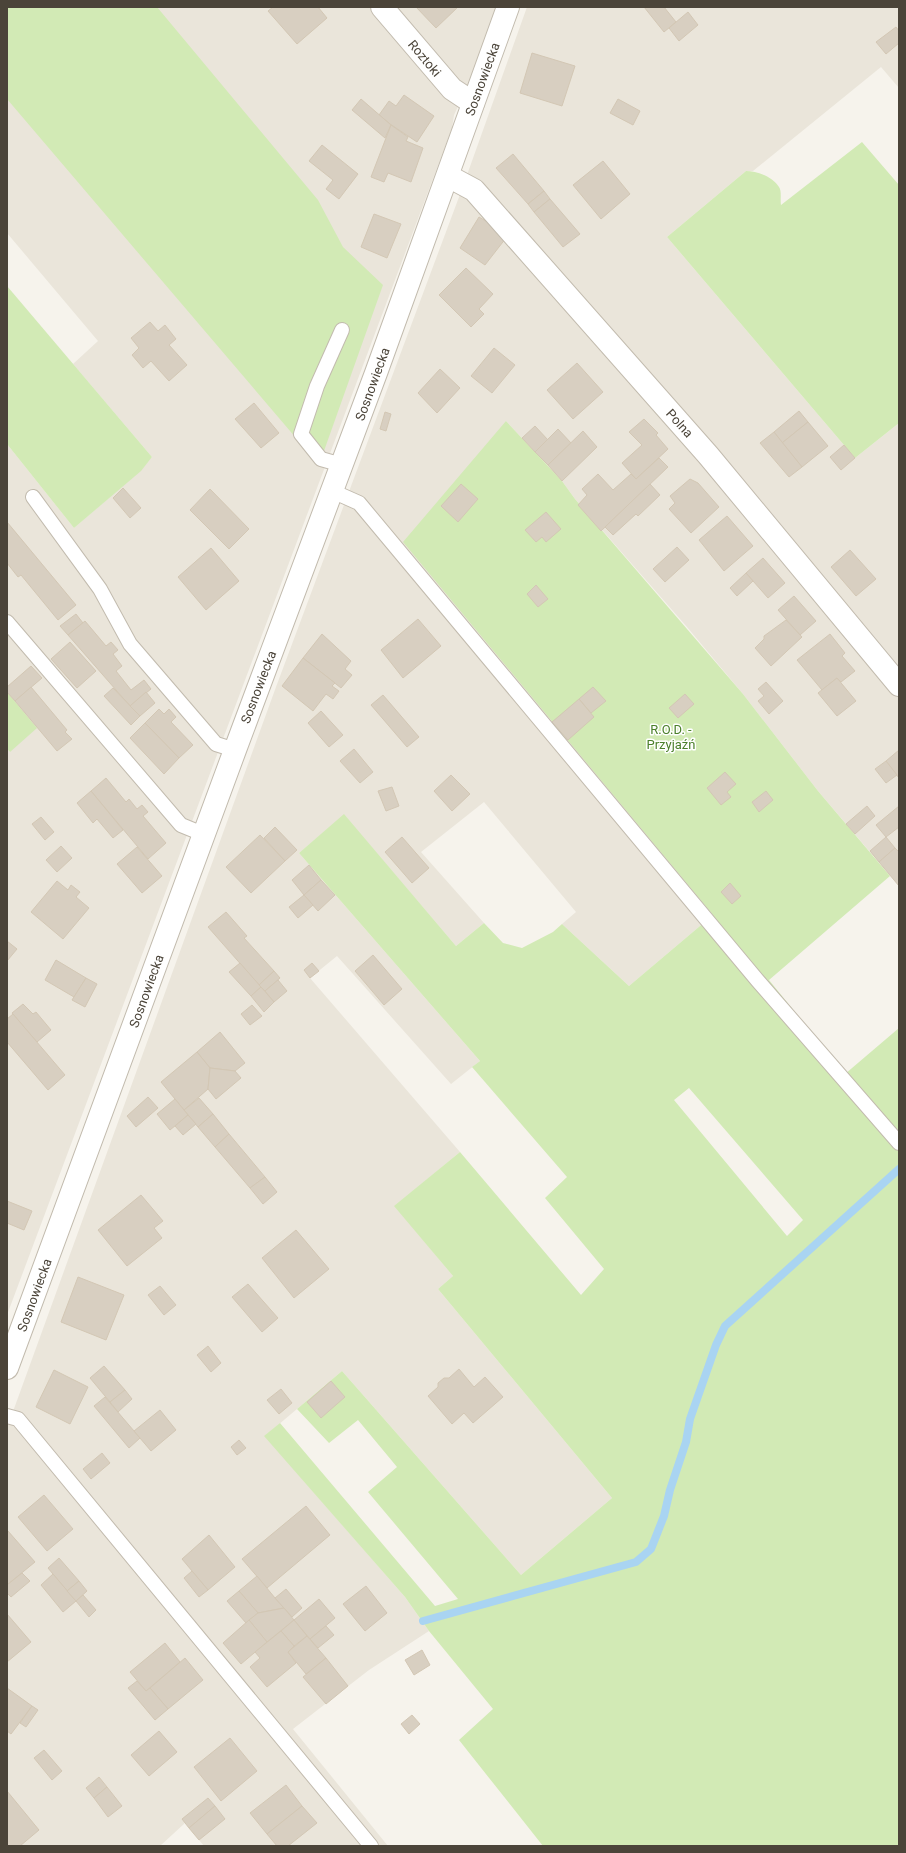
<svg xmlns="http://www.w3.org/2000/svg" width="906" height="1853" font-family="Roboto,sans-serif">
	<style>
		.residential { fill: #eae5da }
		.green { fill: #d2eab5; fill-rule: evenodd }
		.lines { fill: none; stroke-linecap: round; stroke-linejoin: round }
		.stream { stroke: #a9d4f2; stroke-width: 8 }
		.building { fill: #d8cfc1; stroke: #d3c7b4 }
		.service-casing { stroke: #c2bbae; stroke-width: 16 }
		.minor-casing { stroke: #c2bbae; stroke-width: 24 }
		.tertiary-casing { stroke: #c2bbae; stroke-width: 24 }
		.service { stroke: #fff; stroke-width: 14 }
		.minor { stroke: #fff; stroke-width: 22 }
		.tertiary { stroke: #fff; stroke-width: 22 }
		.labels { text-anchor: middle; stroke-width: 3; stroke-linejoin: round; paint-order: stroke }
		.street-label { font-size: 13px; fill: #4b4439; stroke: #fff }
		.park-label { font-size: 13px; fill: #4a7f2a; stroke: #fff }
	</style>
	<rect width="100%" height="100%" fill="#f6f3ec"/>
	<!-- residential -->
	<g class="residential">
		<path d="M7 7H496L469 83 454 115 452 128 7 1315V749L10 752 7 692V444L74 528 140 471 152 457 73 364 98 341 7 233Z"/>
		<path d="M527 7H899V88L881 67 753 171H746L667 237 855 458 899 423V886L818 791 743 694 687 627 575 499 562 481 506 421 521 682 713 915 629 986 562 924 576 912 484 802 421 852 484 923 456 946 344 815 299 853 480 1061 451 1084 337 956 310 978 460 1152 395 1206 453 1276 438 1289 612 1498 521 1575 342 1371 265 1436 405 1597 429 1631 369 1670 293 1729 388 1846H204L185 1823 160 1846H7V1428L276 687 462 189Z"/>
	</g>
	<!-- green -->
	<g class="green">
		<path d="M7 7H157L318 200 343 247 383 285 319 465 7 99Z"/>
		<path d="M862 142 899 185V423L855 458 667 237 746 171C757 171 773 177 779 187 782 191 780 200 781 205Z"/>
		<path d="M7 286 152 457 141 471 74 528 7 444Z"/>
		<path d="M506 421 562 481 575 499 743 694 818 791 890 876 769 980 845 1074 899 1028V1846H543L459 1740 493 1709 429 1631 405 1597 264 1436 280 1423 435 1606 458 1599 368 1492 397 1467 358 1420 329 1443 297 1409 342 1371 521 1575 612 1498 438 1289 453 1276 394 1206 460 1152 581 1295 604 1269 545 1198 567 1177 472 1067 480 1061 299 853 344 814 456 946 484 923 503 943 522 948 553 932 562 924 629 986 713 915 403 542ZM689 1088 803 1220 787 1236 674 1100Z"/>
		<path d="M7 692 37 728 10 752 7 749Z"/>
	</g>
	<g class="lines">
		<!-- stream -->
		<path class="stream" d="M423 1621 636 1562 651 1549 664 1516 670 1490 686 1442 690 1419 716 1345 725 1326 899 1169"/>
	</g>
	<!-- building -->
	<g class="building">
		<path d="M273 7H318L327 18 297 44 268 11Z"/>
		<path d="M416 7H458L436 28Z"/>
		<path d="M644 7H664L676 22 664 32Z"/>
		<path d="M688 12 698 25 679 41 669 28Z"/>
		<path d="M896 27 899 31V43L886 54 876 42Z"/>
		<path d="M532 53 575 66 562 106 520 93Z"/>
		<path d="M404 95 434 116 417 142 390 124 379 115 389 101 396 106Z"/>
		<path d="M361 99 391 125 385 138 352 110Z"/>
		<path d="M618 99 640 111 633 125 610 113Z"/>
		<path d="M391 125 408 137 406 141 423 148 411 182 388 173 384 182 371 177Z"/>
		<path d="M322 145 358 174 339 199 326 189 333 180 309 161Z"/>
		<path d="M513 154 544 191 528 204 496 168Z"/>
		<path d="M603 161 630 194 601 219 573 185Z"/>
		<path d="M544 191 550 199 534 212 528 204Z"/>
		<path d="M550 199 580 234 563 247 534 212Z"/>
		<path d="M374 214 401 224 387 258 361 247Z"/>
		<path d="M479 217 496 227 506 238 485 265 460 248Z"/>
		<path d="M466 268 493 294 479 309 484 314 471 327 439 295Z"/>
		<path d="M150 322 158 331 165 325 176 339 169 345 187 365 169 381 151 361 143 368 132 355 139 348 131 338Z"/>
		<path d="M494 348 515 365 492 393 471 376Z"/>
		<path d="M577 363 603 392 573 419 547 390Z"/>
		<path d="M440 369 460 388 437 413 418 393Z"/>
		<path d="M254 403 279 433 261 448 235 419Z"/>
		<path d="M799 411 808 422 782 443 774 432Z"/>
		<path d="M385 412 391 414 386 431 380 429Z"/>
		<path d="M644 419 658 433 656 435 668 449 636 479 622 463 642 445 629 432Z"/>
		<path d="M808 422 828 446 802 467 782 443Z"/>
		<path d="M535 426 548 440 535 452 522 438Z"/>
		<path d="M558 429 571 443 548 465 535 452Z"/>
		<path d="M583 431 597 447 562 481 548 465Z"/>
		<path d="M774 432 802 467 789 477 760 443Z"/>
		<path d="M844 445 855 458 841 470 830 457Z"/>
		<path d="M659 458 668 467 601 531 578 505 587 495 582 489 598 474 613 490 631 474 636 479Z"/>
		<path d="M690 479 698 483 719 507 691 533 669 509 675 503 670 496Z"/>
		<path d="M461 484 478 499 458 522 441 506Z"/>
		<path d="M650 484 660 495 638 516 636 514 613 535 605 527Z"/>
		<path d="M123 488 141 508 130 518 113 498Z"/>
		<path d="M210 489 249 529 229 549 190 510Z"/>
		<path d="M546 512 561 529 546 542 542 537 536 542 525 530Z"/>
		<path d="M727 516 753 546 724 571 699 540Z"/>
		<path d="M7 522 76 605 58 620 21 575 18 577 7 563Z"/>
		<path d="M677 547 689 560 665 582 653 569Z"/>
		<path d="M211 548 239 581 206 610 178 577Z"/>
		<path d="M850 550 876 579 856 596 831 567Z"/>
		<path d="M763 558 785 583 768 598 746 573Z"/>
		<path d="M746 573 753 581 737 596 730 588Z"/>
		<path d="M536 585 548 599 538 607 527 594Z"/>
		<path d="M794 596 816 621 800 635 778 610Z"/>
		<path d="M76 614 83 623 68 635 60 626Z"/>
		<path d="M418 619 441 646 403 678 381 650Z"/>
		<path d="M786 620 802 637 771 666 755 648 764 639V636Z"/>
		<path d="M85 621 106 646 111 642 118 650 113 654 122 666 116 671 131 690 144 680 151 689 130 706 68 635Z"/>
		<path d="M322 634 351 661 345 669 352 675 341 688 303 658Z"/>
		<path d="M830 634 845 653 842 656 855 671 841 682 837 678 822 690 797 660Z"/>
		<path d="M70 642 96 671 77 688 51 659Z"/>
		<path d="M303 658 335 683 332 686 339 691 333 699 326 694 313 711 282 686Z"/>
		<path d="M31 666 42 678 15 701 7 692V687Z"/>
		<path d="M837 678 856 701 837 716 818 693Z"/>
		<path d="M766 682 783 701 769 714 758 701 764 696 758 689Z"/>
		<path d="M31 687 67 730 65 732 72 739 57 751 15 701Z"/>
		<path d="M593 687 606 701 591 713 579 699Z"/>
		<path d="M113 688 140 716 131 725 104 696Z"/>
		<path d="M146 692 155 703 140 716 130 706Z"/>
		<path d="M685 694 694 704 678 718 669 708Z"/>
		<path d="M383 695 419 737 407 747 371 705Z"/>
		<path d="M579 699 594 717 568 740 552 722Z"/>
		<path d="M159 709 164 714 169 709 176 717 171 722 193 745 179 758 145 723Z"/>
		<path d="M321 711 343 735 329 747 308 723Z"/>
		<path d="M145 723 179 758 164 774 130 738Z"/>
		<path d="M354 749 373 772 360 783 340 761Z"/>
		<path d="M899 750V778L886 761Z"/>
		<path d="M886 761 897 775 886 783 875 769Z"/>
		<path d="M725 772 736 784 727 792 731 797 721 805 707 788Z"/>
		<path d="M451 775 470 794 452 811 434 791Z"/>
		<path d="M106 778 126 802 129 799 137 809 142 805 148 812 143 816 166 843 148 859 91 791Z"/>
		<path d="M392 787 399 806 386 811 378 791Z"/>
		<path d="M91 791 123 830 113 838 97 819 93 823 77 803Z"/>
		<path d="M766 791 773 800 759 812 752 802Z"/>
		<path d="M867 806 875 816 855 834 846 824Z"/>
		<path d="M899 806V827L886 837 876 825Z"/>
		<path d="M41 817 54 832 45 840 32 824Z"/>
		<path d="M275 827 297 850 285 861 264 838Z"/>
		<path d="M260 835 285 861 251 893 226 867Z"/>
		<path d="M402 837 429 868 412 883 385 852Z"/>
		<path d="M886 837 895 848 879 862 870 851Z"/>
		<path d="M61 846 72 858 57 872 46 860Z"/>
		<path d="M137 847 162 876 142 893 117 864Z"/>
		<path d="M895 848 899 852V886L879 862Z"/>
		<path d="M309 865 321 880 304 895 292 880Z"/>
		<path d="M321 880 335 895 318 911 304 895Z"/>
		<path d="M57 881 68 890 71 885 80 892 76 897 89 908 63 939 31 912Z"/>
		<path d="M730 883 741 896 732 904 721 892Z"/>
		<path d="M304 895 313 905 298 918 289 907Z"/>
		<path d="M226 912 247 936 244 938 274 971 259 985 208 927Z"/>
		<path d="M7 941 17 949 7 961Z"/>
		<path d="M373 955 402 989 384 1005 355 971Z"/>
		<path d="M56 960 86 978 74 997 45 980Z"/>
		<path d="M240 963 261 987 251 996 229 972Z"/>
		<path d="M312 963 319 971 310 978 304 970Z"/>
		<path d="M274 971 280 978 265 991 259 985Z"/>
		<path d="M86 978 97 984 85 1007 72 1000Z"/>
		<path d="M278 980 287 991 274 1002 265 991Z"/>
		<path d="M261 987 274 1002 264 1012 251 996Z"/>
		<path d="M23 1004 33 1014 36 1012 51 1030 37 1042 12 1013Z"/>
		<path d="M252 1005 262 1016 250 1025 241 1014Z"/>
		<path d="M13 1014 65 1075 48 1090 7 1042V1019Z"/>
		<path d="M220 1032 245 1063 235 1071 210 1068 197 1052Z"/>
		<path d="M197 1052 210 1068 208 1089 184 1110 161 1082Z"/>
		<path d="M210 1068 235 1071 241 1078 216 1099 208 1089Z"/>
		<path d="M148 1097 158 1108 136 1127 127 1116Z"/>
		<path d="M199 1098 213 1114 198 1127 184 1110Z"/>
		<path d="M175 1099 188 1115 170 1130 157 1114Z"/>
		<path d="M213 1114 229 1134 215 1147 198 1127Z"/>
		<path d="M188 1115 196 1124 183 1135 175 1126Z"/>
		<path d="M229 1134 265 1177 250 1188 215 1147Z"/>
		<path d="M265 1177 277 1192 263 1204 250 1188Z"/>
		<path d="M141 1195 163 1221 154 1228 162 1238 127 1266 98 1230Z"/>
		<path d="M7 1201 32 1211 24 1230 7 1223Z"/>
		<path d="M296 1230 329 1269 294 1298 262 1258Z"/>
		<path d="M78 1277 124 1295 106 1340 61 1322Z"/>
		<path d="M248 1284 278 1318 262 1332 232 1297Z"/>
		<path d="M160 1286 176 1305 164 1315 148 1295Z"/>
		<path d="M208 1346 221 1363 211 1372 197 1355Z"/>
		<path d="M104 1366 125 1390 110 1402 90 1378Z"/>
		<path d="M459 1369 474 1387 485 1377 503 1397 473 1423 464 1413 452 1424 428 1396 438 1387V1383L444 1378H449Z"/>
		<path d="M54 1370 88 1387 70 1424 36 1407Z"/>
		<path d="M331 1381 345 1397 321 1418 307 1402Z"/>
		<path d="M281 1389 292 1403 279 1414 267 1400Z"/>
		<path d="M125 1390 132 1399 118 1412 110 1402Z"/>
		<path d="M105 1397 140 1438 129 1448 94 1406Z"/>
		<path d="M160 1410 176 1430 151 1451 134 1431Z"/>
		<path d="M239 1440 246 1448 237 1455 231 1447Z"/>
		<path d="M102 1453 110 1463 91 1479 83 1469Z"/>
		<path d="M44 1495 73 1529 47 1551 18 1517Z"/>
		<path d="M306 1506 330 1535 267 1588 242 1559Z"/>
		<path d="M8 1531 35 1562 7 1585V1532Z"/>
		<path d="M209 1535 235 1567 208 1590 182 1559Z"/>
		<path d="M59 1558 79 1581 67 1591 48 1568Z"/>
		<path d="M192 1571 208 1590 199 1597 184 1578Z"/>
		<path d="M22 1573 30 1581 11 1597 7 1593V1585Z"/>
		<path d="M53 1574 76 1601 63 1612 41 1585Z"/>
		<path d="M257 1576 275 1598 284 1608 258 1613 239 1591Z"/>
		<path d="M79 1581 87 1591 76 1601 67 1591Z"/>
		<path d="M366 1586 387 1613 365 1631 343 1604Z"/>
		<path d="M286 1589 302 1608 292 1617 275 1598Z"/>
		<path d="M239 1591 258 1613 246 1623 227 1601Z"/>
		<path d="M83 1595 96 1610 89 1617 76 1601Z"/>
		<path d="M319 1599 335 1618 310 1639 294 1620Z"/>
		<path d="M284 1608 294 1620 267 1642 249 1620 258 1613Z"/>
		<path d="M7 1614 31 1642 7 1662Z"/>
		<path d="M249 1620 267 1642 241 1664 223 1643Z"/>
		<path d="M294 1620 307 1636 294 1646 281 1631Z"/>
		<path d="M326 1626 334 1635 318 1648 310 1639Z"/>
		<path d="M281 1631 294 1646 288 1652 296 1663 267 1687 250 1667 260 1658 255 1652Z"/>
		<path d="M307 1636 326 1658 306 1674 288 1652Z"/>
		<path d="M165 1643 180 1662 146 1691 130 1672Z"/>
		<path d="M422 1650 430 1665 414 1675 405 1660Z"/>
		<path d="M185 1658 203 1680 168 1709 150 1688Z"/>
		<path d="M326 1658 348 1686 326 1704 303 1677Z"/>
		<path d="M137 1681 146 1691 150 1688 168 1709 155 1720 128 1688Z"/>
		<path d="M7 1688 32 1706 11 1734 7 1731Z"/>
		<path d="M32 1706 38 1710 26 1727 20 1723Z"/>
		<path d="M412 1715 420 1724 409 1734 401 1724Z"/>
		<path d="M159 1731 177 1752 149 1776 131 1755Z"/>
		<path d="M230 1738 257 1771 221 1801 194 1767Z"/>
		<path d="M44 1750 62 1771 52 1780 34 1758Z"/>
		<path d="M99 1777 107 1787 94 1798 86 1788Z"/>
		<path d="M286 1785 302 1806 267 1834 250 1813Z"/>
		<path d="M107 1787 122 1806 108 1817 94 1798Z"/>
		<path d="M7 1791 39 1830 20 1846H7Z"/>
		<path d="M208 1798 215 1806 189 1828 182 1819Z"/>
		<path d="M215 1806 225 1819 199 1840 189 1828Z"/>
		<path d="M302 1806 317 1823 288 1846H277L267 1834Z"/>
	</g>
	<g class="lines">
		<!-- service casing -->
		<g class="service-casing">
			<g id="service">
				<path d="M342 330 317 386 301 434 321 459 342 465"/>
				<path d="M332 491 359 503 758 981 899 1143"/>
				<path d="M33 497 100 589 130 644 216 744 235 750"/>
				<path d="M7 622 181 825 203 834"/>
				<path d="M7 1416 18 1419 371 1846"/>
			</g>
		</g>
		<!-- minor casing -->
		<g class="minor-casing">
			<g id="minor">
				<path d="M382 7 452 89 473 103"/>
				<path d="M448 176 474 190 708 455 899 685"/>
			</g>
		</g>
		<!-- tertiary casing -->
		<g class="tertiary-casing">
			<path id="tertiary" d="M7 1368 235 750 376 373 508 7"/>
		</g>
		<!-- service -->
		<use href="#service" class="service"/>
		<!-- minor -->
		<use href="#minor" class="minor"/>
		<!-- tertiary -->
		<use href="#tertiary" class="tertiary"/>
	</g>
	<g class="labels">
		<!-- street labels -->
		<g class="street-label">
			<text transform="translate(425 58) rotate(50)" y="5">Roztoki</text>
			<text transform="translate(482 79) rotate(-70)" y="5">Sosnowiecka</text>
			<text transform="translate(372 384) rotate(-70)" y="5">Sosnowiecka</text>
			<text transform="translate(680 423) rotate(48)" y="5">Polna</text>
			<text transform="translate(258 687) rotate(-69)" y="5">Sosnowiecka</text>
			<text transform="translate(146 991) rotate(-70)" y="5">Sosnowiecka</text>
			<text transform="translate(34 1295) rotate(-70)" y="5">Sosnowiecka</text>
		</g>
		<!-- park labels -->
		<g class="park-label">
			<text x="671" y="734">R.O.D. -<tspan x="671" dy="15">Przyjaźń</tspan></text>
		</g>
	</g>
	<!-- border -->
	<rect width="906" height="1853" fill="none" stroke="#4b4439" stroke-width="16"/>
</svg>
